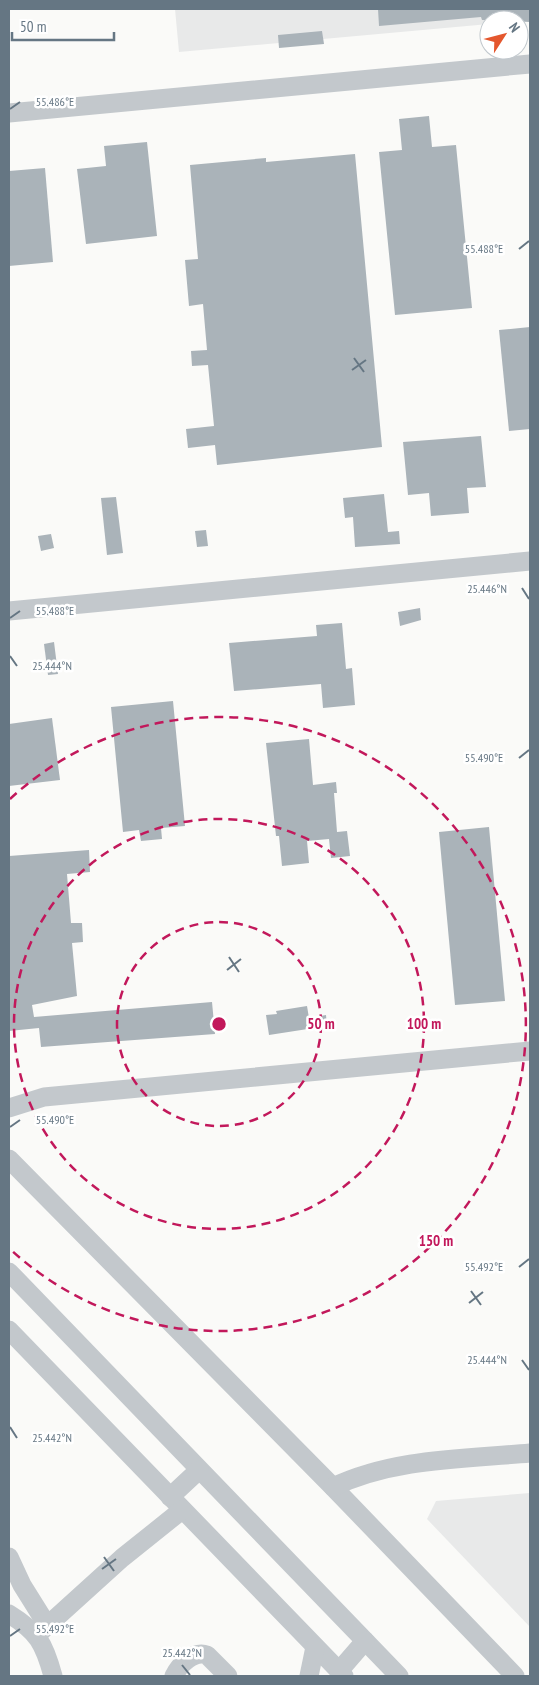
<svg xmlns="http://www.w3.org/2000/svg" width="539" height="1685" font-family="'PT Sans Narrow',sans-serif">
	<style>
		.built { fill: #e8e9e9 }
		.building { fill: #aab3b9 }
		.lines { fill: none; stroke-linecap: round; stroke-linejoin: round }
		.minor { stroke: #c3c8cc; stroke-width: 19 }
		.ticks { fill: none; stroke: #657683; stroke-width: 2 }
		.ring { fill: none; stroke: #c2185b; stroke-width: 2.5; stroke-dasharray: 9 6 }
		.ticks-label { font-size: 12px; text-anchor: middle; fill: #657683; stroke: #fff; stroke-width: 5; stroke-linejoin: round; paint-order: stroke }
		.centre { fill: #c2185b; stroke: #fff; stroke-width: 2.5 }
		.ring-label { font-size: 15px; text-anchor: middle; font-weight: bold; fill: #c2185b; stroke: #fff; stroke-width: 5; stroke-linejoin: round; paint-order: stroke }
	</style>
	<rect width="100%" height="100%" fill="#fafaf8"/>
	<!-- built -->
	<g class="built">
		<path d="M175 9H530V20H489V24L179 52Z"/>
		<path d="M530 1493V1627L427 1519 436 1501Z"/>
	</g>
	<!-- building -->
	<g class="building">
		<path d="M378 9H530V22L482 20 481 17 379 26Z"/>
		<path d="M322 31 324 44 279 48 278 35Z"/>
		<path d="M429 116 432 147 456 145 472 308 395 315 379 152 402 150 399 119Z"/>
		<path d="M147 142 157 236 86 244 77 169 106 166 104 146Z"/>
		<path d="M355 154 382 447 217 465 215 445 188 448 186 429 214 426 208 365 192 366 191 351 207 350 203 304 189 306 185 260 198 259 190 165 266 158V162Z"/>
		<path d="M45 168 53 262 9 266V171Z"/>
		<path d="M530 327V429L509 431 499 330Z"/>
		<path d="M481 436 486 487 467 488 469 513 431 516 429 493 408 495 403 442Z"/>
		<path d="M384 494 388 532 399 531 400 544 355 547 353 517 345 518 343 498Z"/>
		<path d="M116 497 123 553 107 555 101 498Z"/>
		<path d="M206 530 208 546 197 547 195 531Z"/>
		<path d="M51 534 54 548 41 551 38 536Z"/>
		<path d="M420 608 421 620 400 626 398 612Z"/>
		<path d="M342 623 346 669 352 668 355 705 323 708 321 684 234 691 229 643 317 636 316 625Z"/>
		<path d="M54 642 58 674 48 675 44 644Z"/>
		<path d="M173 701 185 826 161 828 162 839 141 841 139 830 123 832 111 707Z"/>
		<path d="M52 718 60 780 9 786V724Z"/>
		<path d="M309 739 313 785 336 782 337 793H334L337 832 347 831 350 856 331 858 329 839 307 841 309 863 282 866 279 836H276L266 743Z"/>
		<path d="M489 827 505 1001 455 1005 439 832Z"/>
		<path d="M89 850 90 872 67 874 71 923H82L83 942 72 943 77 996 32 1005 34 1017 212 1002 215 1034 41 1047 39 1028 9 1031V856Z"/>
		<path d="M307 1006 309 1018 326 1015 327 1026 269 1035 266 1015 277 1014 276 1011Z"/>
	</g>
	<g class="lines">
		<!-- minor -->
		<g class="minor">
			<path d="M9 113 530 64"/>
			<path d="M9 611 530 561"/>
			<path d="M9 1108 44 1097 530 1051"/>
			<path d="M9 1159 333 1487 515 1676"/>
			<path d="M9 1272 399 1676"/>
			<path d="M9 1330 344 1676"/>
			<path d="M333 1487C394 1458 464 1459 530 1453"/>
			<path d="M170 1497 199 1470"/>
			<path d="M9 1557 22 1585 47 1625"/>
			<path d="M9 1614C38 1632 44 1643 53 1676"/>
			<path d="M37 1635 122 1558 182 1510"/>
			<path d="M339 1671 365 1641"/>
			<path d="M174 1676C179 1665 194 1650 207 1655L228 1676"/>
			<path d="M309 1676 315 1647"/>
		</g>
	</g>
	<!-- ticks -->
	<path class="ticks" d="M10 109 20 102M519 249 529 241M354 358 364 372M352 370 366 360M522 588 529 599M10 618 20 611M10 656 17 666M519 758 529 750M229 957 239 972M227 970 241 959M10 1127 20 1120M519 1267 529 1259M471 1291 481 1305M469 1303 483 1292M522 1360 529 1370M10 1427 17 1438M104 1557 114 1571M102 1569 116 1559M10 1636 20 1629M182 1665 190 1675"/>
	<!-- distance rings -->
	<g class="ring">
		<circle cx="219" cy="1024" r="102"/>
		<circle cx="219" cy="1024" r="205"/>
		<path d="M10 799A307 307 0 1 1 10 1249"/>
	</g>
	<g class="ticks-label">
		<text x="55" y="106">55.486°E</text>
		<text x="484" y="253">55.488°E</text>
		<text x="487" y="593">25.446°N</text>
		<text x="55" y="615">55.488°E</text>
		<text x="52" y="670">25.444°N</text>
		<text x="484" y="762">55.490°E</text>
		<text x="55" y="1124">55.490°E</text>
		<text x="484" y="1271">55.492°E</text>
		<text x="487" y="1364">25.444°N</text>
		<text x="52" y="1442">25.442°N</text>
		<text x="55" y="1633">55.492°E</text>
		<text x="182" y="1657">25.442°N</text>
	</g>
	<circle cx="219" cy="1024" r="8" class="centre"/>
	<g class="ring-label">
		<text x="321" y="1029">50 m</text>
		<text x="424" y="1029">100 m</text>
		<text x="436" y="1246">150 m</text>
	</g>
	<!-- border -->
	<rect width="539" height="1685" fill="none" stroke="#657683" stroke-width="20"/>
	<!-- north arrow -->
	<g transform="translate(504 35) rotate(54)"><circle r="24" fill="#ffffff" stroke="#c1c8cd"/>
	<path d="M0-4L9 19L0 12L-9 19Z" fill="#e4572e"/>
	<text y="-8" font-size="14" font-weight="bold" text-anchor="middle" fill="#657683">N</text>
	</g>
	<!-- scale -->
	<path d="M12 32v8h102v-8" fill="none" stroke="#657683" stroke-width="2.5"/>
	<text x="20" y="32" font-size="15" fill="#657683" stroke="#ffffff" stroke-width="4" paint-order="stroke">50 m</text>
</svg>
